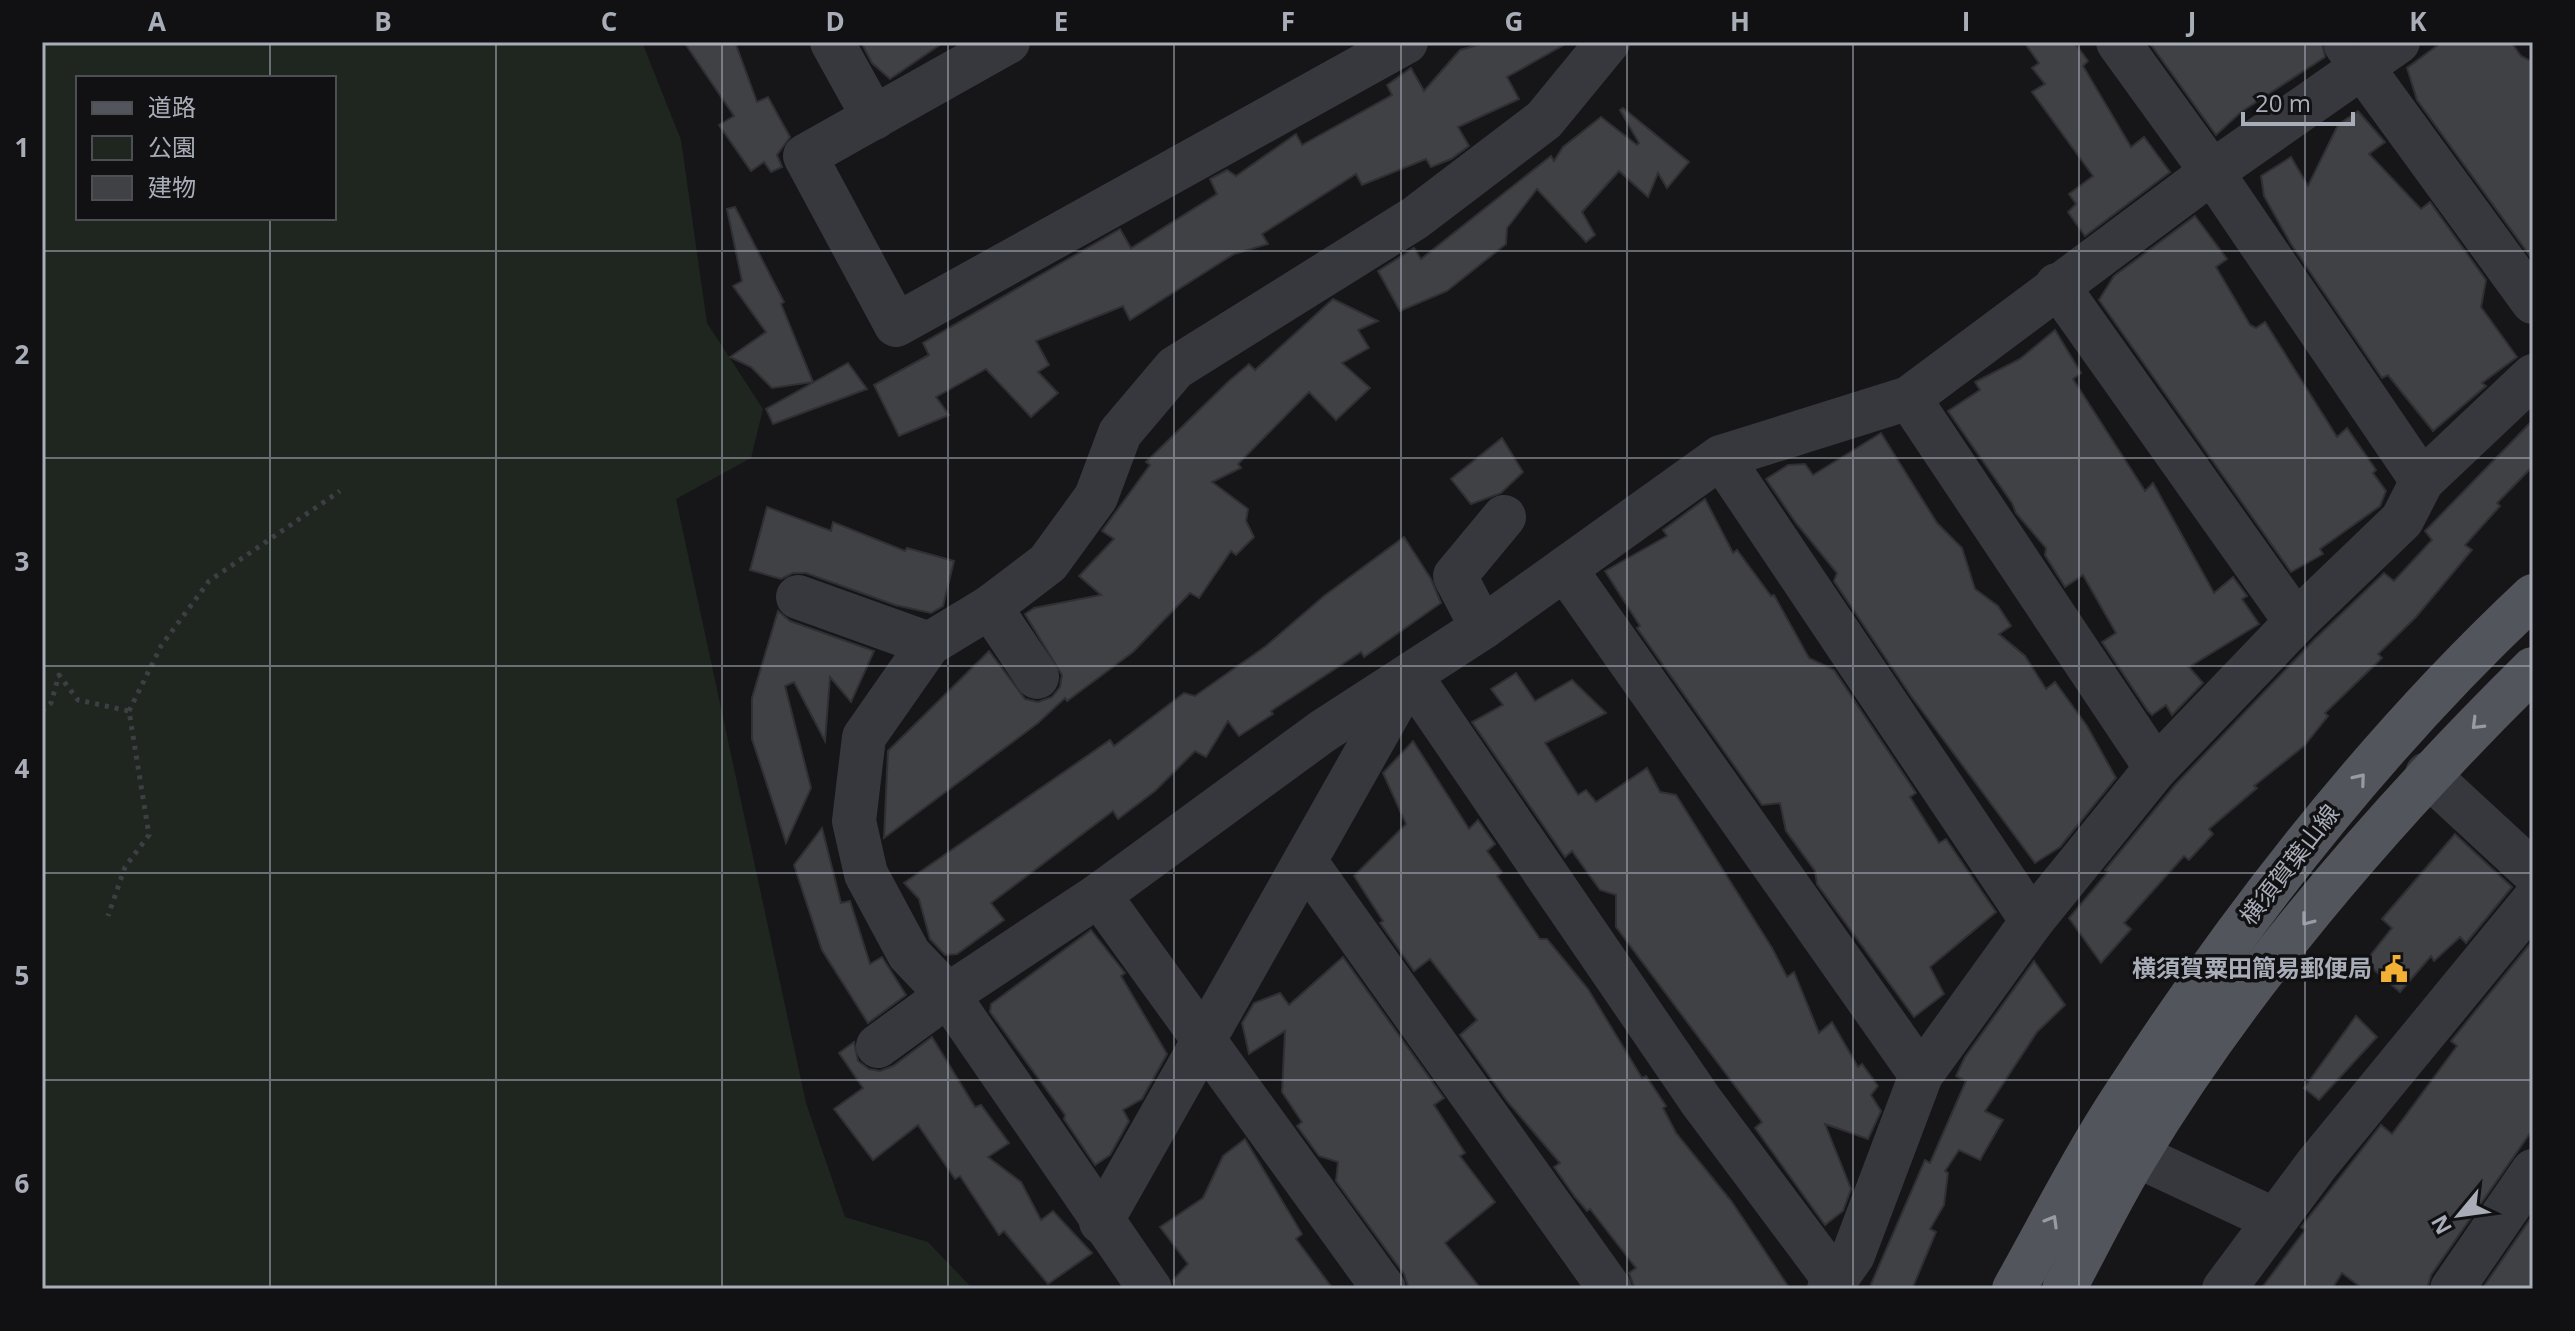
<svg xmlns="http://www.w3.org/2000/svg" width="2575" height="1331" font-family="'Open Sans','Noto Sans JP',sans-serif">
	<style>
		.green { fill: #1e261f; fill-rule: evenodd }
		.building { fill: #404145; stroke: #303034; stroke-width: 2 }
		.lines { fill: none; stroke-linecap: round; stroke-linejoin: round }
		.path { stroke: #3d3f44; stroke-width: 5; stroke-dasharray: 4 6; stroke-linecap: butt }
		.minor { stroke: #37383d; stroke-width: 44 }
		.major { stroke: #53555c; stroke-width: 44 }
		.oneway { stroke: #979ba6 }
		.grid { fill: none; stroke: #a8adb8; stroke-width: 2; stroke-opacity: 0.55 }
		.labels { text-anchor: middle; stroke-width: 7; stroke-linejoin: round; paint-order: stroke }
		.street-label { font-size: 24px; fill: #a8adb8; stroke: #111113 }
		.poi-label { font-size: 24px; font-weight: bold; fill: #a8adb8; stroke: #111113; text-anchor: end }
		.neatline { fill: none; stroke: #a8adb8; stroke-width: 3 }
		.grid-label { font-size: 26px; text-anchor: middle; font-weight: bold; fill: #a8adb8 }
	</style>
	<rect width="100%" height="100%" fill="#161618"/>
	<!-- green -->
	<path class="green" d="M42 42H642L681 140 707 323 763 409 751 458 676 499 806 1103 845 1217 928 1242 973 1289H42ZM78 78H334V218H78Z"/>
	<!-- building -->
	<g class="building">
		<path d="M684 42H735L757 102 768 97 790 137 777 155 782 167 771 172 764 162 751 171 719 125 734 116Z"/>
		<path d="M861 42H944L890 79 872 63Z"/>
		<path d="M1489 42H1569L1507 77 1519 99 1458 127 1469 146 1451 159 1431 167 1426 159 1362 185 1356 174 1262 234 1268 244 1234 254 1130 320 1123 306 1036 341 1049 365 1038 372 1058 393 1031 417 986 369 936 397 949 415 899 436 874 385 929 355 923 343 1120 229 1131 248 1217 194 1210 179 1227 170 1236 176 1296 134 1302 145 1392 95 1387 85 1411 68 1424 91 1460 50Z"/>
		<path d="M2024 42H2074L2088 61 2083 66 2131 147 2144 137 2170 172 2085 236 2068 212 2076 204 2069 194 2093 176 2032 92 2045 84 2032 68 2039 63Z"/>
		<path d="M2149 42H2322L2325 57 2241 112 2216 135Z"/>
		<path d="M2442 42H2511L2521 56 2533 62V260L2417 100 2407 68Z"/>
		<path d="M1623 108 1689 162 1667 188 1658 173 1648 197 1619 171 1582 212 1595 235 1586 242 1537 189 1507 228 1506 244 1447 291 1400 311 1378 271 1414 248 1421 259 1551 156 1554 161 1563 147 1601 117 1637 145 1639 143 1620 110Z"/>
		<path d="M2358 111 2385 142 2369 154 2421 209 2430 202 2486 280 2481 307 2517 357 2482 383 2486 386 2433 431 2388 375 2382 378 2291 244 2264 196 2261 176 2291 157 2308 186 2338 125Z"/>
		<path d="M735 207 784 302 781 304 813 382 772 388 751 367 730 357 766 332 733 286 742 281 727 209Z"/>
		<path d="M2195 216 2227 259 2216 267 2250 325 2256 328 2265 322 2337 437 2347 428 2376 470 2373 473 2386 491 2380 506 2320 549 2323 554 2291 572 2099 300 2114 276Z"/>
		<path d="M1333 299 1378 321 1358 330 1369 348 1342 363 1370 388 1336 420 1309 392 1238 464 1241 468 1212 482 1248 509 1246 521 1254 537 1236 555 1231 551 1199 598 1190 593 1133 652 1067 701 1065 698 1038 723 884 838 888 751 989 651 1025 699 1038 702 1052 697 1060 687 1062 675 1025 614 1034 608 1101 595 1079 576 1114 539 1102 531 1150 465 1146 462 1229 381 1249 364 1255 370Z"/>
		<path d="M2055 330 2081 373 2073 379 2145 491 2153 483 2214 593 2233 577 2247 596 2242 599 2259 624 2189 667 2203 683 2172 715 2166 705 2152 715 2148 711 2102 642 2116 633 2083 575 2065 587 2045 555 2046 548 2016 513 2012 503 1948 411 1980 390 1975 382 2020 359Z"/>
		<path d="M848 363 867 389 773 424 766 409Z"/>
		<path d="M2533 420V466L2497 503 2500 506 2465 545 2472 550 2416 617 2378 654 2382 658 2325 713 2328 716 2304 746 2254 786 2257 788 2209 829 2213 834 2189 860 2184 856 2124 923 2131 929 2101 963 2069 918 2108 872 2105 870 2175 785 2314 640 2384 573 2394 581 2432 540 2425 531Z"/>
		<path d="M1881 433 1937 523 1962 548 1975 589 1998 606 2011 626 1999 634 2025 656 2046 689 2055 682 2087 726 2116 778 2060 847 2035 863 1911 696 1834 581 1837 573 1796 523 1766 479 1788 465 1805 464 1813 475Z"/>
		<path d="M1502 438 1523 472 1501 493 1471 504 1451 479Z"/>
		<path d="M1705 499 1733 553 1737 550 1771 596 1774 595 1809 658 1834 670 1916 793 1910 797 1939 843 1946 839 1996 912 1930 967 1944 994 1914 1017 1817 884 1815 871 1786 831 1780 803 1762 805 1637 628 1640 626 1605 571 1667 536 1663 530Z"/>
		<path d="M767 507 831 531 833 522 905 551 907 548 954 561 943 606 931 613 895 605 806 573H793L781 579 750 570Z"/>
		<path d="M1404 537 1431 579 1441 603 1364 657 1361 652 1271 711 1273 714 1239 736 1228 721 1206 757 1195 751 1155 791 1118 819 1113 811 991 903 1004 920 957 954 945 955 930 939 919 899 904 883 1110 740 1114 746 1184 693 1195 696 1266 646 1324 596Z"/>
		<path d="M778 611 790 621 874 651 851 702 830 677 825 741 794 682 785 686 811 788 786 843 752 739V698Z"/>
		<path d="M1516 673 1535 701 1572 680 1606 713 1545 743 1578 795 1586 790 1596 802 1647 768 1660 792 1676 795 1772 948 1787 977 1794 972 1819 1033 1832 1022 1858 1067 1862 1064 1878 1086 1871 1095 1881 1111 1868 1139 1825 1124 1851 1189 1843 1211 1825 1225 1755 1128 1762 1122 1616 927V895L1600 890 1572 851 1565 857 1472 722 1503 705 1491 689Z"/>
		<path d="M1413 741 1469 829 1478 820 1495 844 1487 851 1502 872 1497 876 1540 939H1547L1588 989 1642 1078 1646 1076 1666 1106 1663 1108 1676 1133 1732 1202 1790 1289H1635L1629 1273 1636 1268 1590 1209 1587 1211 1575 1197 1554 1167 1560 1163 1507 1101 1460 1035 1477 1020 1430 959 1414 971 1380 923 1383 921 1354 876 1406 824 1383 773Z"/>
		<path d="M822 828 841 903 850 901 870 964 882 957 906 995 868 1023 822 950 794 865Z"/>
		<path d="M2455 834 2512 887 2466 943 2460 937 2434 961 2431 956 2400 992 2365 962 2392 928 2382 919Z"/>
		<path d="M1091 930 1125 973 1121 976 1167 1054 1142 1099 1123 1110 1129 1121 1110 1155 1095 1165 1064 1119 1065 1115 990 1012 991 1004Z"/>
		<path d="M2533 940V1129L2431 1275 2427 1289H2363L2342 1273 2332 1289H2261L2305 1230 2301 1227 2381 1125 2392 1134 2457 1046 2451 1041Z"/>
		<path d="M1343 957 1444 1098 1434 1105 1465 1153 1460 1156 1495 1202 1445 1243 1481 1289H1409L1404 1274 1336 1181 1338 1162 1319 1156 1297 1126 1302 1122 1282 1092 1285 1031 1249 1054 1242 1023 1254 1003 1280 993 1289 1005Z"/>
		<path d="M2034 961 2065 1005 2037 1032 1985 1111 2003 1120 1980 1160 1959 1150 1945 1171 1948 1173 1944 1205 1930 1229 1936 1232 1912 1289H1869L1925 1160 1930 1163 1966 1081 1956 1076 1965 1057Z"/>
		<path d="M2356 1016 2377 1037 2319 1100 2304 1088Z"/>
		<path d="M932 1037 975 1107 981 1105 1009 1143 988 1157 1021 1182 1041 1220 1053 1211 1092 1253 1048 1284 1004 1231 999 1235 960 1176 955 1179 918 1125 873 1160 834 1109 863 1088 839 1053 854 1042 858 1061 869 1069 880 1071 893 1066Z"/>
		<path d="M1245 1139 1302 1234 1296 1239 1333 1289H1175L1173 1280 1188 1264 1160 1227 1203 1198 1223 1156Z"/>
		<path d="M2533 1215V1289H2482Z"/>
	</g>
	<g class="lines">
		<!-- path -->
		<g class="path">
			<path d="M42 711 51 703 59 675 78 700 129 711 149 835 125 867 108 916"/>
			<path d="M129 711 161 646 209 581 340 491"/>
		</g>
		<!-- minor -->
		<g class="minor">
			<path d="M832 42 874 118"/>
			<path d="M1008 42 805 156 896 325 1406 42"/>
			<path d="M2118 42 2212 172 2422 481"/>
			<path d="M2346 45 2533 302"/>
			<path d="M2057 285 2296 622"/>
			<path d="M1909 398 2156 768"/>
			<path d="M1721 457 2032 921"/>
			<path d="M1565 569 1921 1075"/>
			<path d="M798 597 929 644"/>
			<path d="M990 607 1037 677"/>
			<path d="M1482 628 1455 576 1504 517"/>
			<path d="M2427 774 2533 872"/>
			<path d="M1305 861 1610 1289"/>
			<path d="M1099 895 1384 1289"/>
			<path d="M878 1046 948 995 1099 895 1323 731 1482 628 1721 457 1909 398 2212 172 2398 42"/>
			<path d="M2136 1155 2275 1220"/>
			<path d="M1101 1222 1410 675 1701 1101 1834 1279"/>
			<path d="M1150 1289 948 995 909 954 866 874 854 821 864 737 929 644 990 607 1048 563 1096 497 1120 433 1175 368 1415 218 1544 120 1608 42"/>
			<path d="M1829 1289 1853 1255 1921 1075 2032 921 2156 768 2296 622 2402 520 2422 481 2533 376"/>
			<path d="M2224 1289 2317 1164 2533 901"/>
			<path d="M2452 1289 2533 1171"/>
		</g>
		<!-- major -->
		<g class="major">
			<path d="M2014 1289C2050 1225 2084 1157 2125 1095 2242 915 2376 743 2533 596"/>
			<path d="M2064 1289C2088 1245 2110 1199 2136 1156 2242 980 2387 813 2533 669"/>
		</g>
	</g>
	<!-- one-way arrows -->
	<defs><path id="oneway-chevron" d="M-2-3.5L2.5 0L-2 3.5" fill="none" stroke-width="1.6" stroke-linecap="round" stroke-linejoin="round" transform="scale(2)"/></defs>
	<g class="oneway">
		<use href="#oneway-chevron" transform="translate(2477 724) rotate(135)"/>
		<use href="#oneway-chevron" transform="translate(2360 779) rotate(-50)"/>
		<use href="#oneway-chevron" transform="translate(2307 920) rotate(128)"/>
		<use href="#oneway-chevron" transform="translate(2052 1221) rotate(-60)"/>
	</g>
	<!-- grid -->
	<path class="grid" d="M270 42V78M496 42V1289M722 42V1289M948 42V1289M1174 42V1289M1401 42V1289M1627 42V1289M1853 42V1289M2079 42V1289M2305 42V1289M270 218V1289M42 251H2533M42 458H2533M42 666H2533M42 873H2533M42 1080H2533"/>
	<!-- icons -->
	<defs>
		<g id="civic-bare" transform="scale(2.16)"><path d="M-.6-6.5H3V-4.5H.6V-3L4-1V1h2V6H-6V1h2V-1L-.6-3ZM-1.2 2.5V6h2.4V2.5Z" fill="#f2b134" stroke="#111113" stroke-width="2.5" paint-order="stroke"/></g>
	</defs>
	<g fill-rule="evenodd">
		<use href="#civic-bare" x="2394" y="969"/>
	</g>
	<g class="labels">
		<!-- street labels -->
		<g class="street-label">
			<text transform="translate(2290 865) rotate(-52)" y="8">横須賀葉山線</text>
		</g>
		<!-- poi labels -->
		<g class="poi-label">
			<text x="2372" y="977">横須賀粟田簡易郵便局</text>
		</g>
	</g>
	<!-- border -->
	<rect width="2575" height="1331" fill="none" stroke="#111113" stroke-width="88"/>
	<!-- legend -->
	<rect x="76" y="76" width="260" height="144" fill="#111113" stroke="#4d4f55" stroke-width="2"/>
	<rect x="92" y="102" width="40" height="12" fill="#53555c" stroke="#4d4f55" stroke-width="2"/>
	<text x="148" y="116" font-size="24" fill="#a8adb8">道路</text>
	<rect x="92" y="136" width="40" height="24" fill="#1e261f" stroke="#4d4f55" stroke-width="2"/>
	<text x="148" y="156" font-size="24" fill="#a8adb8">公園</text>
	<rect x="92" y="176" width="40" height="24" fill="#404145" stroke="#4d4f55" stroke-width="2"/>
	<text x="148" y="196" font-size="24" fill="#a8adb8">建物</text>
	<!-- north arrow -->
	<g transform="translate(2459 1215) rotate(241)" stroke="#111113" stroke-width="6" paint-order="stroke">
	<path d="M0-6L14 30L0 20L-14 30Z" fill="#a8adb8"/>
	<text y="-12" font-size="22" font-weight="bold" text-anchor="middle" fill="#a8adb8">N</text>
	</g>
	<!-- scale -->
	<path d="M2243 112v12h110v-12" fill="none" stroke="#a8adb8" stroke-width="4"/>
	<text x="2255" y="112" font-size="24" fill="#a8adb8" stroke="#111113" stroke-width="6" paint-order="stroke">20 m</text>
	<rect x="44" y="44" width="2487" height="1243" class="neatline"/>
	<g class="grid-label">
		<text x="157" y="31">A</text>
		<text x="383" y="31">B</text>
		<text x="609" y="31">C</text>
		<text x="835" y="31">D</text>
		<text x="1061" y="31">E</text>
		<text x="1288" y="31">F</text>
		<text x="1514" y="31">G</text>
		<text x="1740" y="31">H</text>
		<text x="1966" y="31">I</text>
		<text x="2192" y="31">J</text>
		<text x="2418" y="31">K</text>
		<text x="22" y="157">1</text>
		<text x="22" y="364">2</text>
		<text x="22" y="571">3</text>
		<text x="22" y="778">4</text>
		<text x="22" y="985">5</text>
		<text x="22" y="1193">6</text>
	</g>
</svg>
